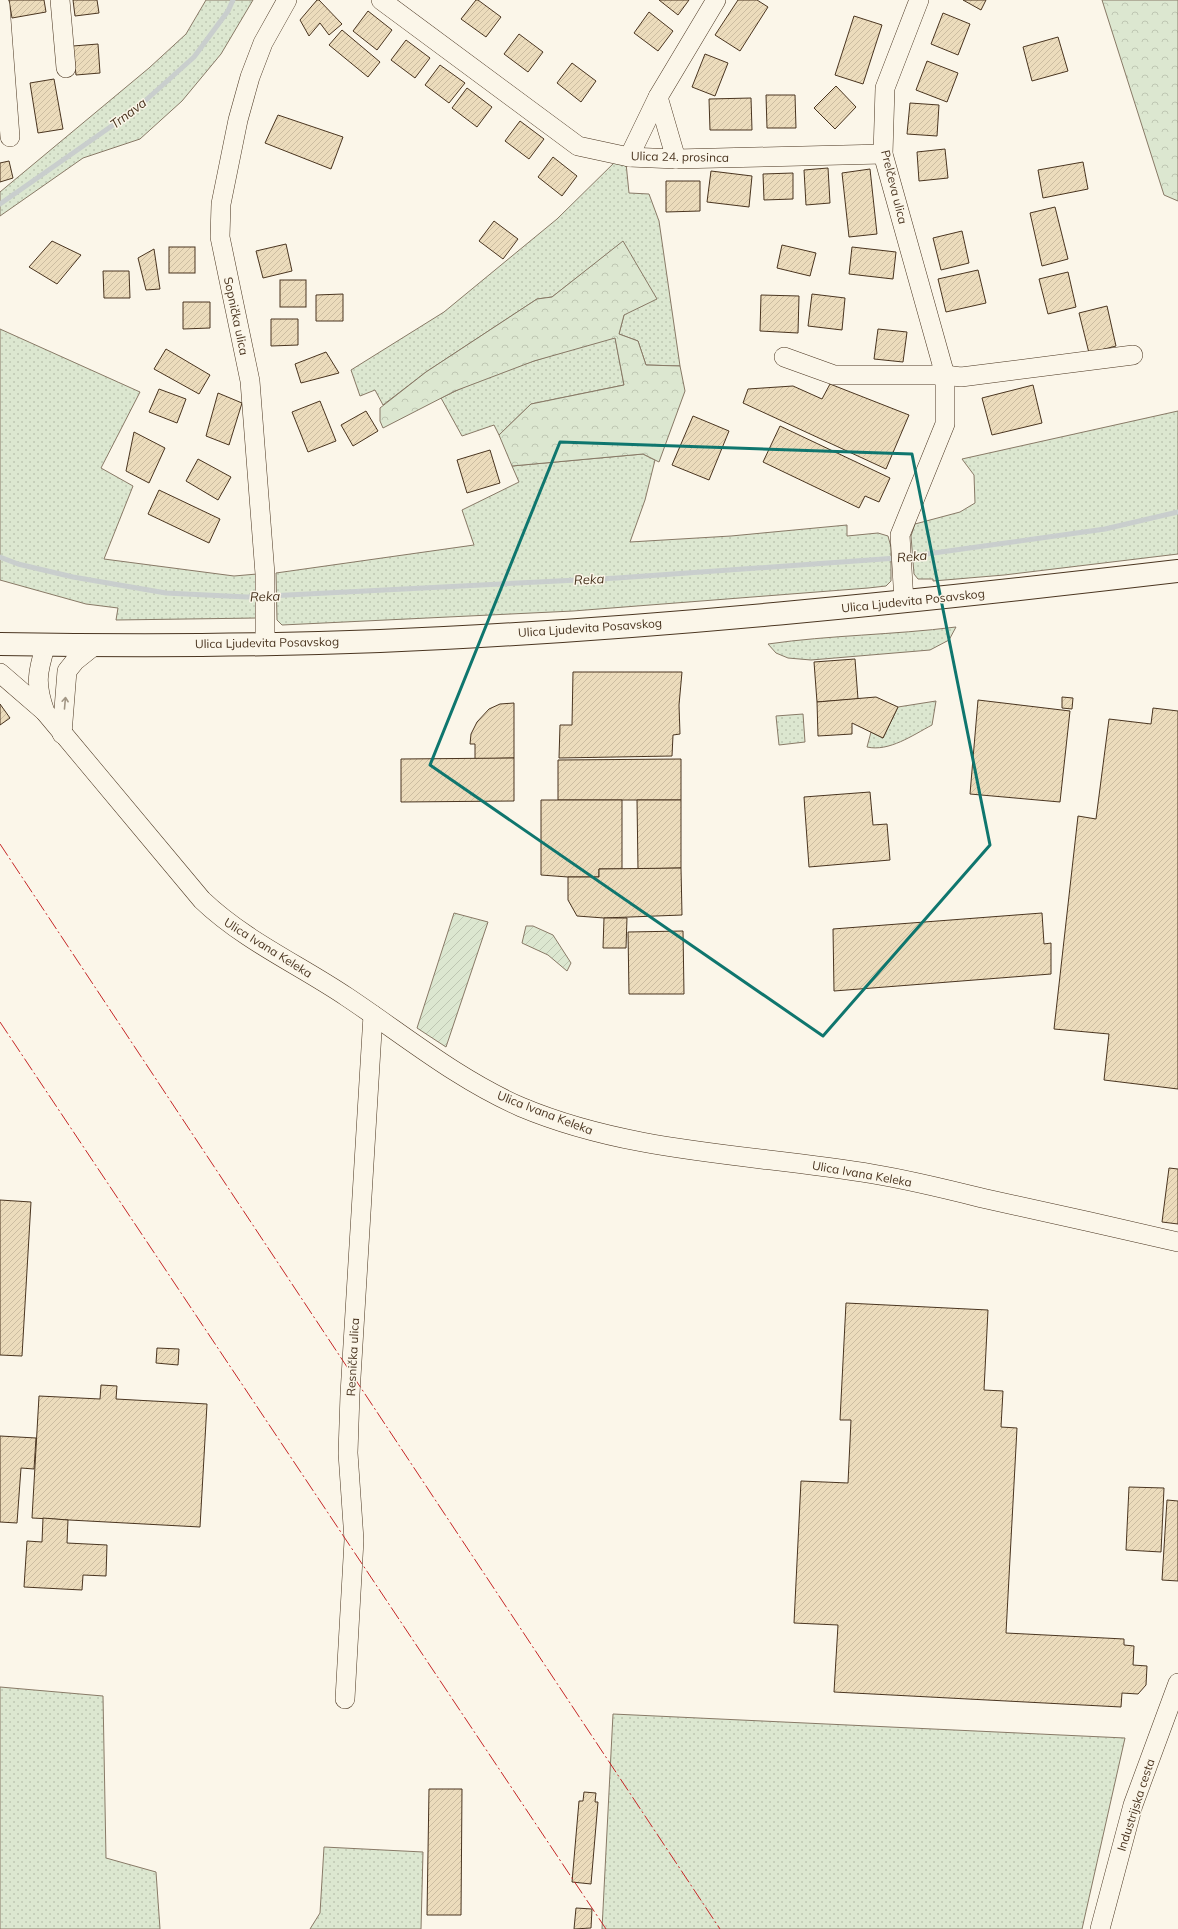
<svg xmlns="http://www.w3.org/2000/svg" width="1178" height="1929" font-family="Mulish,sans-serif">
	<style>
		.grass { fill: url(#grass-dots); stroke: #887966 }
		.forest { fill: url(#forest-crowns); stroke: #887966 }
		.garden { fill: url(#garden-furrows); stroke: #887966 }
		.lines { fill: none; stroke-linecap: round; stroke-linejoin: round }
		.stream { stroke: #c9cecd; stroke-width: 5 }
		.building { fill: url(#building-hatch); stroke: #4a3520 }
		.minor-casing { stroke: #4a3520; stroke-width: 20 }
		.major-casing { stroke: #4a3520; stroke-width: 24 }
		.minor { stroke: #fbf6e9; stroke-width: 19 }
		.major { stroke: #fbf6e9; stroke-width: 22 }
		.power { stroke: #c62828; stroke-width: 1; stroke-dasharray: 14 3 2 3; stroke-linecap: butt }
		.oneway { stroke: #a29684 }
		.marked { fill: none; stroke: #0f766e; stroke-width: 3; stroke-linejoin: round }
		.labels { text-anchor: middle; stroke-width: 3; stroke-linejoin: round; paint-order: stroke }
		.street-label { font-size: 12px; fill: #4a3520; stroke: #fbf6e9 }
		.water-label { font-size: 13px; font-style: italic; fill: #4a3520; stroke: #fbf6e9 }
	</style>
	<defs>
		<pattern id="grass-dots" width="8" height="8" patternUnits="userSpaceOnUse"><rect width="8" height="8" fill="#dce7d0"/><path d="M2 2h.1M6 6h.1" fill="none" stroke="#bec7b2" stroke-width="1.8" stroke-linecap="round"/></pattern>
		<pattern id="forest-crowns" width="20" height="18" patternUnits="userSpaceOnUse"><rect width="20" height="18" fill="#dce7d0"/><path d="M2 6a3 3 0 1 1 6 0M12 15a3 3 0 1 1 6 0" fill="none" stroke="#bec7b2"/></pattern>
		<pattern id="garden-furrows" width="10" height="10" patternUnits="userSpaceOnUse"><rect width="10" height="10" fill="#dce7d0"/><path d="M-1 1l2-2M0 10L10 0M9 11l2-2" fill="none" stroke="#bec7b2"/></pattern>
		<pattern id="building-hatch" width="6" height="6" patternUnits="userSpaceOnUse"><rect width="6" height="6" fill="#ecdcbc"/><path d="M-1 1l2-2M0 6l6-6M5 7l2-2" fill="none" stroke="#ccbda1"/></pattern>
	</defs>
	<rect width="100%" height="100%" fill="#fbf6e9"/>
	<!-- grass -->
	<g class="grass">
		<path d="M206 0H253L221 54 182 101 140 139 83 158 0 216V192L149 68 186 34Z"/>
		<path d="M619 158 626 163 629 193 649 194 659 221 680 366 646 365 638 341 619 334 624 315 623 242 552 297 537 299 426 372 383 405 375 390 360 396 351 370 444 312 557 219Z"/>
		<path d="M0 329 140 392 101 468 133 486 104 559 234 576 257 574V618L116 620 118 608 86 604 0 580Z"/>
		<path d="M615 337 624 385 531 404 499 435 494 425 462 436 441 398C496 370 556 354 615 337Z"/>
		<path d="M1178 411V554L1004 575 933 581V579H918L914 574 911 536 915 524 960 512 975 503 974 475 962 459Z"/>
		<path d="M643 454 655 460 645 500 630 542 731 536 847 525V536L878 533 888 536 891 547V581L886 586 868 588 573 611 282 625 277 620 276 573 474 545 462 510 519 482 512 466Z"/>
		<path d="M956 627 949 640 930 650 811 660 788 658 776 653 768 644C830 635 893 635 956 627Z"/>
		<path d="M936 701 932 725C913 735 889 752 867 747L871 732 883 738 898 707Z"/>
		<path d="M803 714 805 742 779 745 776 716Z"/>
		<path d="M0 1687 103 1696 106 1858 156 1872 160 1929H0Z"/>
		<path d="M613 1714 1125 1738 1082 1929H602Z"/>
		<path d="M324 1847 423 1852 421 1929H310L320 1913Z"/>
	</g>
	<!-- forest -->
	<g class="forest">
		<path d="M1102 0H1178V201L1164 195Z"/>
		<path d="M623 241 657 299 624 315 619 334 638 341 646 365 680 366 685 391 659 462 643 454 512 466 499 435 531 404 624 385 615 338 534 361 455 391 383 428 380 421V408L426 372 537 299 552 297Z"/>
	</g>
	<!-- garden -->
	<g class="garden">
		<path d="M454 913 488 922 446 1047 417 1028Z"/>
		<path d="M526 926H533L553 935 571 963 567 971 548 955 522 943Z"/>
	</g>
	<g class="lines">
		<!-- stream -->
		<g class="stream">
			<path d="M0 204 136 109 194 57 228 11 233 0"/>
			<path d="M0 557 18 564 73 577 166 593 247 597 617 578 897 558"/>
			<path d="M905 557 1105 529 1178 512"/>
		</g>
	</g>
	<!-- building -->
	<g class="building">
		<path d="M9 0H44L46 12 12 18Z"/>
		<path d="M73 0H97L99 13 75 16Z"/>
		<path d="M317 0H319L342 24 329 35 320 23 309 36 300 20Z"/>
		<path d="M476 0H478L501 17 486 37 461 19Z"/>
		<path d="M659 0H689L678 15Z"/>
		<path d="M738 0H757L768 7 740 51 715 35Z"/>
		<path d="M963 0H986L981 10Z"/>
		<path d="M368 11 392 30 377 50 353 31Z"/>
		<path d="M649 12 673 31 658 51 634 33Z"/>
		<path d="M943 13 970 24 958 55 931 44Z"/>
		<path d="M854 16 882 25 863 84 835 75Z"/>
		<path d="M342 30 380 62 368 77 329 45Z"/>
		<path d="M519 34 543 52 528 72 504 54Z"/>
		<path d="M1058 37 1068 71 1032 81 1023 47Z"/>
		<path d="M406 40 430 58 415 78 391 60Z"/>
		<path d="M98 44 100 73 76 75 73 46Z"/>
		<path d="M705 54 728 63 715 96 692 87Z"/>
		<path d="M927 61 958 73 947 102 916 90Z"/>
		<path d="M572 63 596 81 581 102 557 83Z"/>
		<path d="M440 65 465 83 449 103 425 85Z"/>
		<path d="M54 79 63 129 38 133 30 83Z"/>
		<path d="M836 86 856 107 835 129 814 108Z"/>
		<path d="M467 88 492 107 477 127 452 108Z"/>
		<path d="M766 95H795L796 128H767Z"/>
		<path d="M751 98 752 130H710L709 99Z"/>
		<path d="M910 103 939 105 937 136 907 134Z"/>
		<path d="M278 115 343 137 331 169 265 143Z"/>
		<path d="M520 121 544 139 529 159 505 141Z"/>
		<path d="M945 149 948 178 919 181 917 152Z"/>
		<path d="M553 157 577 176 562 196 538 177Z"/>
		<path d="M9 161 13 178 0 182V163Z"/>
		<path d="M1083 162 1088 189 1043 198 1038 170Z"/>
		<path d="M828 168 830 203 806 205 804 170Z"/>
		<path d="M870 169 877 234 849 237 842 173Z"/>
		<path d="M711 171 752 176 749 207 707 202Z"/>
		<path d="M793 173V199L764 200 763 174Z"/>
		<path d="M666 181H700V211L666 212Z"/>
		<path d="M1055 207 1068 259 1042 266 1030 213Z"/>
		<path d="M494 221 518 239 503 259 479 241Z"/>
		<path d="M962 231 969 263 941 270 933 238Z"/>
		<path d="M52 241 81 255 57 284 29 267Z"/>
		<path d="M286 244 292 271 263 278 256 251Z"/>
		<path d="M782 245 816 253 810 276 777 268Z"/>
		<rect x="169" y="247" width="26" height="26"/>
		<path d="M852 247 896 252 893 279 849 274Z"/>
		<path d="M154 249 160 289 146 290 138 258Z"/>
		<path d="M978 270 986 303 946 312 938 279Z"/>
		<path d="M103 271H129L130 298H104Z"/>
		<path d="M1068 272 1076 307 1048 314 1039 279Z"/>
		<rect x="280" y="280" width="26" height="27"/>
		<path d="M343 294V321H316V295Z"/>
		<path d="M812 294 845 298 842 330 808 326Z"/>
		<path d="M761 295 799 296 798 333 760 331Z"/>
		<path d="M183 302H210V328L183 329Z"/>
		<path d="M1107 306 1116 346 1089 353 1079 313Z"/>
		<path d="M271 319H298V345L271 346Z"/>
		<path d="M878 329 907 332 903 362 874 359Z"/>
		<path d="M166 349 210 375 199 394 154 369Z"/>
		<path d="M326 352 339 373 301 383 295 364Z"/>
		<path d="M830 384 909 415 886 469 743 403 748 389 793 386 822 399Z"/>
		<path d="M1033 385 1042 423 992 435 982 398Z"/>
		<path d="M159 389 186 399 177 423 149 412Z"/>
		<path d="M218 393 242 403 229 445 206 436Z"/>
		<path d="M320 401 336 441 308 452 292 412Z"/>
		<path d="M366 411 378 431 353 446 341 425Z"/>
		<path d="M693 416 729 431 709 480 672 465Z"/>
		<path d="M780 426 890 478 879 502 865 496 859 508 763 462Z"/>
		<path d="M134 432 165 448 149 483 126 471Z"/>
		<path d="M490 450 500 483 467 493 457 460Z"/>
		<path d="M198 459 231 477 218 500 186 481Z"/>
		<path d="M159 490 220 519 209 543 148 514Z"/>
		<path d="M855 659 858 699 817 702 814 662Z"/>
		<path d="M573 672H682L679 705 680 734 673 735 672 756 559 758 560 725H572Z"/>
		<path d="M876 697 898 707 883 738 852 723V734L818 736 817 702Z"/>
		<path d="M1062 697 1073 698 1072 709 1062 708Z"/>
		<path d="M978 700 1070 711 1060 802 970 794Z"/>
		<path d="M514 703V758L475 759V744H470L471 734 477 722 489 709 500 704Z"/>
		<path d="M0 704 10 718 0 725Z"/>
		<path d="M1153 708 1178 711V1089L1104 1080 1109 1034 1054 1029 1078 816 1096 819 1109 719 1151 724Z"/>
		<path d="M514 758V801L401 802V759Z"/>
		<path d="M681 759V800H558V760Z"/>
		<path d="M870 792 873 825 887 824 890 860 809 867 804 797Z"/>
		<path d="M541 800H622V869H599V877H568L541 875Z"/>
		<path d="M637 800H681V868L638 869Z"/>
		<path d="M681 868 682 915 604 918 577 916 568 900V877H599V869Z"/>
		<path d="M1042 913 1044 944 1051 943V974L834 991 833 929Z"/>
		<path d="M604 918H627L626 948H603Z"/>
		<path d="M683 931 684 994H629L628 932Z"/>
		<path d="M1169 1168 1178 1169V1224L1162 1222Z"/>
		<path d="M0 1200 31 1202 22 1356 0 1355Z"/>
		<path d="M846 1303 988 1310 984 1390 1003 1391 1001 1427 1017 1428 1006 1633 1124 1639V1645L1134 1646 1133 1665 1147 1666 1146 1685 1138 1694 1122 1693 1121 1707 834 1692 838 1625 794 1623 801 1481 848 1483 851 1420H840Z"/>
		<path d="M157 1348 179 1349 178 1365 156 1363Z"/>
		<path d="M101 1385 117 1386 116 1399 207 1404 200 1527 32 1518 39 1396 100 1399Z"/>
		<path d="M0 1436 36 1438 34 1469 21 1468 17 1523 0 1522Z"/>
		<path d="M1129 1487 1164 1488 1161 1552 1126 1550Z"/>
		<path d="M1167 1500 1178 1501V1581L1162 1580Z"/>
		<path d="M43 1518 68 1520 67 1543 107 1545 106 1576 83 1575 82 1590 24 1587 27 1541 42 1542Z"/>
		<path d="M429 1789H462L461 1915H427Z"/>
		<path d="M584 1792 596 1793 595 1802H598L591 1884 572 1882 579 1801H583Z"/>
		<path d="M576 1908 592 1909 591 1928 574 1929Z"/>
	</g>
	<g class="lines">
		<!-- minor casing -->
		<g class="minor-casing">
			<g id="minor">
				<path d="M60 0 66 68"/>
				<path d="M381 0 578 146 629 157 676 159 883 154"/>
				<path d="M0 5 10 137"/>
				<path d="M658 97 676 159"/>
				<path d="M629 157 658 97 716 0"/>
				<path d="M784 357 834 375H945L961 377 1133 355"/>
				<path d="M904 602 900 535 945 424V375L883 154 885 88 919 0"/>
				<path d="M265 643V574L250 381 220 237 221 204 238 120 250 77 263 43 287 0"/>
				<path d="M46 644C37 673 35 684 45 712L202 900C245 941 298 964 347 997 404 1035 457 1079 521 1107 633 1154 755 1154 873 1174 910 1180 946 1189 982 1198 1047 1212 1113 1227 1178 1242"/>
				<path d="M0 673 44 711"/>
				<path d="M62 734 67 671 75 661 95 645"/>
				<path d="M345 1699 354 1540 348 1453 350 1394 373 1015"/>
				<path d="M1100 1929 1133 1805 1178 1683"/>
			</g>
		</g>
		<!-- major casing -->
		<g class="major-casing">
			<path id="major" d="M0 644C126 646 254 646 380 641 647 630 913 602 1178 571"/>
		</g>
		<!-- minor -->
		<use href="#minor" class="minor"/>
		<!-- major -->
		<use href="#major" class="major"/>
		<!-- power -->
		<g class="power">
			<path d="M0 844 720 1929"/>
			<path d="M0 1022 606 1929"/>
		</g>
	</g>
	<!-- one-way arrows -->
	<defs><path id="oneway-shaft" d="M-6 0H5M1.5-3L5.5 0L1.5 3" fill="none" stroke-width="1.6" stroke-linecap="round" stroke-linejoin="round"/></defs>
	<use class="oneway" href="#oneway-shaft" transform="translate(65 703) rotate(-85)"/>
	<!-- marked area -->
	<path class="marked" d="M560 442 912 454 990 845 823 1036 430 765Z"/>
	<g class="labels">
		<!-- street labels -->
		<g class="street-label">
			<text transform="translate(680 157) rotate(1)" y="4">Ulica 24. prosinca</text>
			<text transform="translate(894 187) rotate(76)" y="4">Prelčeva ulica</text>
			<text transform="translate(236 316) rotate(78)" y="4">Sopnička ulica</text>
			<text transform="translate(913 601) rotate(-6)" y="4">Ulica Ljudevita Posavskog</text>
			<text transform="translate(590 628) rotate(-4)" y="4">Ulica Ljudevita Posavskog</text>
			<text transform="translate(267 643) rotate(-1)" y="4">Ulica Ljudevita Posavskog</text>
			<text transform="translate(268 948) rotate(32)" y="4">Ulica Ivana Keleka</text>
			<text transform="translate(545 1113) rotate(21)" y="4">Ulica Ivana Keleka</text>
			<text transform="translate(862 1174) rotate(10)" y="4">Ulica Ivana Keleka</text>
			<text transform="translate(353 1357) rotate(-87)" y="4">Resnička ulica</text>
			<text transform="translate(1136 1805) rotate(-72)" y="4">Industrijska cesta</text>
		</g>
		<!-- water labels -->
		<g class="water-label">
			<text transform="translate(128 113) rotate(-37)" y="5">Trnava</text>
			<text transform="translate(912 556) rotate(-5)" y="5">Reka</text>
			<text transform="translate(589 579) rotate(-3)" y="5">Reka</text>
			<text transform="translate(265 596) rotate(-2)" y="5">Reka</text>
		</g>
	</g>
</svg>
